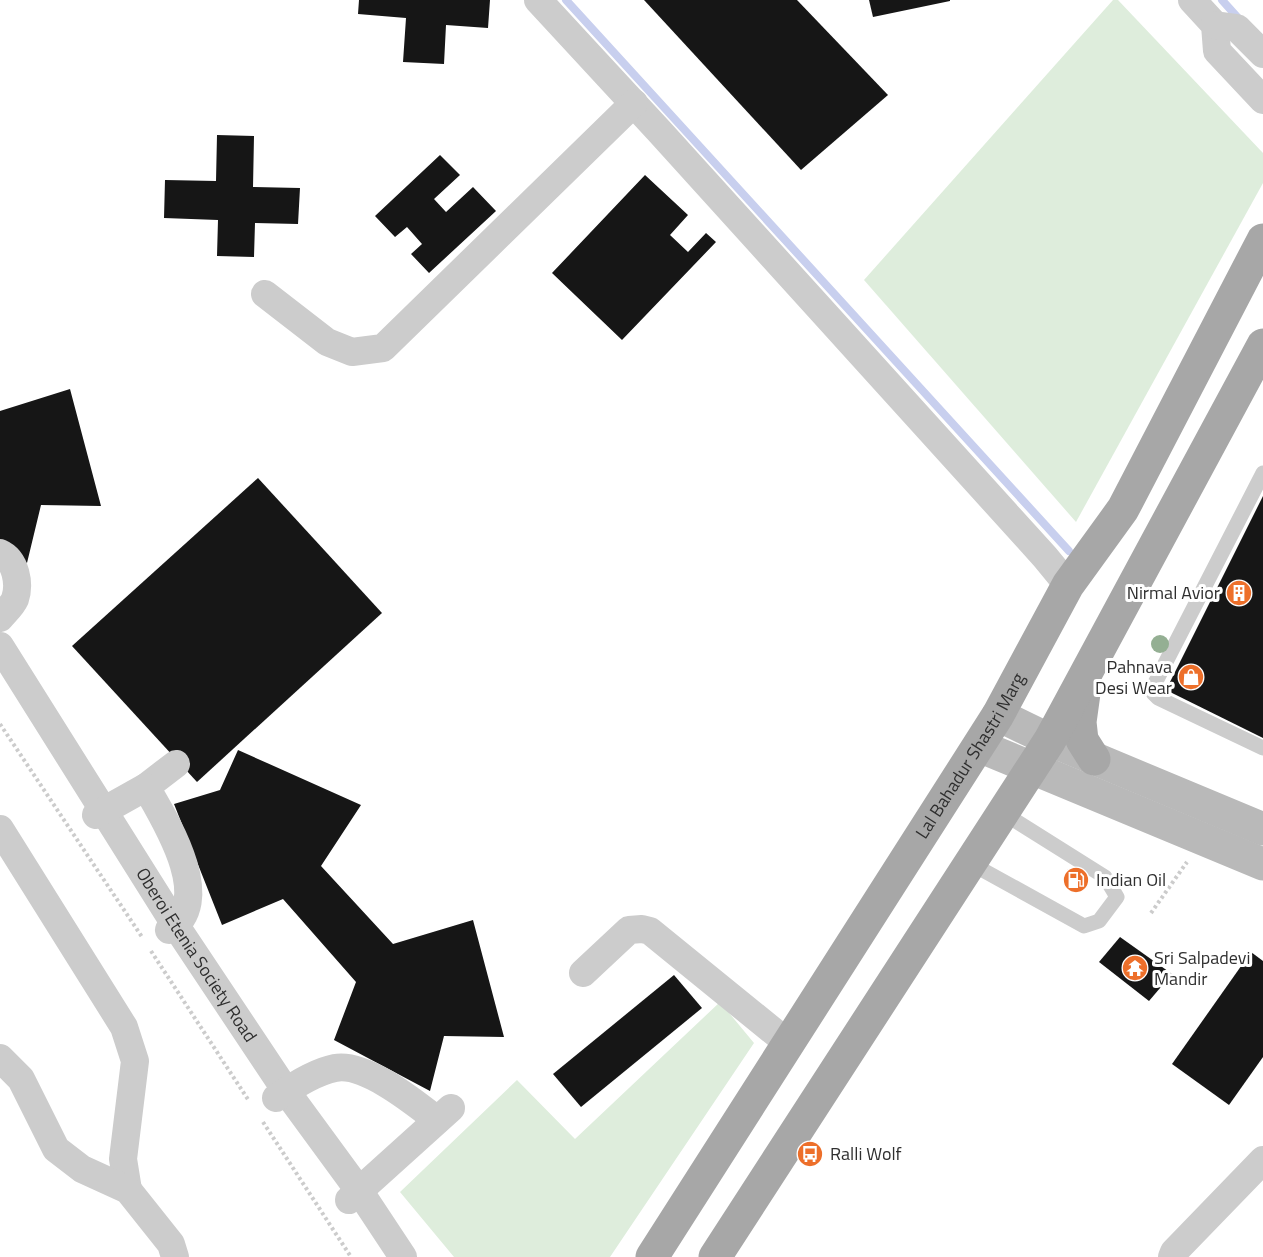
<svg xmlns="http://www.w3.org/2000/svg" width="1263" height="1257" font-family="'Titillium Web',sans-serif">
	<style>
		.green { fill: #deeddc }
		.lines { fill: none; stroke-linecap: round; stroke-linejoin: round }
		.stream { stroke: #c8cfee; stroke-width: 8 }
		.building { fill: #161616 }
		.path { stroke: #ccc; stroke-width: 4; stroke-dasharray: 3 3; stroke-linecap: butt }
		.lane { stroke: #ccc; stroke-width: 15 }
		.street { stroke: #ccc; stroke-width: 28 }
		.secondary { stroke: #b9b9b9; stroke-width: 33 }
		.primary { stroke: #a7a7a7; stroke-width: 33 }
		.tree { fill: #94af93 }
		.labels { text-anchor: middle; stroke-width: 6; stroke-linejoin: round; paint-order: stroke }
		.poi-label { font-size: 18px; fill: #2f2f2f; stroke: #fff; text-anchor: start }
		.street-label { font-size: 18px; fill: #2f2f2f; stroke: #fff }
	</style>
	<rect width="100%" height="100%" fill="#fff"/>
	<!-- green -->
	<g class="green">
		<path d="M1113 0H1118L1263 153V183L1076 522 864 280Z"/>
		<path d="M720 1002 754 1043 610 1257H454L400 1192 517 1080 575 1139Z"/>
	</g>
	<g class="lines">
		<!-- stream -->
		<g class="stream">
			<path d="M566 0 1069 551"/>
			<path d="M1222 0 1239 19"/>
		</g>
	</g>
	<!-- building -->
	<g class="building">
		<path d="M359 0H490L488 28 446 25 444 64 403 62 406 18 358 14Z"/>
		<path d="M644 0H797L888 95 801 170Z"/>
		<path d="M869 0H950V1L873 17Z"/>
		<path d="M217 135 254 136 253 187 300 188 298 224 255 223 254 257 217 256 218 220 164 218 165 180 216 181Z"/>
		<path d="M440 155 460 175 434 199 446 212 473 187 496 211 429 273 411 254 422 244 407 227 395 237 375 216Z"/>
		<path d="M645 175 688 215 670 235 688 252 706 233 716 242 622 340 552 273Z"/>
		<path d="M70 389 101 506 41 505 27 563 0 547V411Z"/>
		<path d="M258 478 382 613 197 782 72 646Z"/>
		<path d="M1263 496V738L1166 690Z"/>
		<path d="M238 750 361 805 321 866 393 944 473 920 504 1037 444 1036 430 1091 334 1040 356 982 283 899 222 925 174 804 220 790Z"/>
		<path d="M1120 937 1172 974 1149 1001 1099 962Z"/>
		<path d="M1251 952 1263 961V1057L1229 1105 1172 1064Z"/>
		<path d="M674 975 702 1008 581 1107 553 1074Z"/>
	</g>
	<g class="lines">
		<!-- path -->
		<g class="path">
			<path d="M1161 593 1176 600"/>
			<path d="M0 724 142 937"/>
			<path d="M1151 913 1187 862"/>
			<path d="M151 951 249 1101"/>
			<path d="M263 1122 351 1257"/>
		</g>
		<!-- lane -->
		<g class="lane">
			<path d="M1263 473 1153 687V693L1158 698 1263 748"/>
			<path d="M970 863 1084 926 1099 921 1117 897 1105 877 1003 813"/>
		</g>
		<!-- street -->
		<g class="street">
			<path d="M538 0 660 132 1045 557 1068 585"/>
			<path d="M1192 0 1215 25 1217 51 1263 100"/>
			<path d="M1215 25 1237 28 1263 54"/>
			<path d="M265 294 327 342 352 352 383 348 634 103"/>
			<path d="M0 553C16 560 20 584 15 599 12 606 4 613 0 618"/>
			<path id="s1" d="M0 646 176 926 286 1091 360 1192 403 1257"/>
			<path d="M146 787 176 764"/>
			<path d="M96 815 146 787C165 820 216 901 169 930"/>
			<path d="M0 829 124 1027 135 1061 123 1159 128 1190"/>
			<path d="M583 973 629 930 642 929 650 931 789 1044"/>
			<path d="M0 1058 21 1079 56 1149 82 1169 128 1190 171 1244 175 1257"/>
			<path d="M276 1098C293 1086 315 1072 335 1068 365 1062 415 1103 437 1120"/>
			<path d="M349 1200 451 1108"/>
			<path d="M1172 1257 1174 1252 1263 1160"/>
		</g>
		<!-- secondary -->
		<g class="secondary">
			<path d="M998 715 1050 740 1263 829"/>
			<path d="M979 746 1263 864"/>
		</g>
		<!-- primary -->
		<g class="primary">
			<path d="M1085 686 1080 722 1082 740 1094 759"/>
			<path id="s2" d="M652 1257 998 715 1068 585 1123 509 1263 240"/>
			<path d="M715 1257 1050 740 1263 345"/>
		</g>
	</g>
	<!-- trees -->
	<circle class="tree" cx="1160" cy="644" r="9"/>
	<!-- icons -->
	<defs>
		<g id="building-disc" transform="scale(1.35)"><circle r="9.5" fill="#ed6f2a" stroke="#fff"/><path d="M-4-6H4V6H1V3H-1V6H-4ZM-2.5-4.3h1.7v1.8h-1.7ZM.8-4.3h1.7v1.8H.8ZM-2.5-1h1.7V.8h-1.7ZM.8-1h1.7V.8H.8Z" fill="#fff"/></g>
		<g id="shop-disc" transform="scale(1.35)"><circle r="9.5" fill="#ed6f2a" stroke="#fff"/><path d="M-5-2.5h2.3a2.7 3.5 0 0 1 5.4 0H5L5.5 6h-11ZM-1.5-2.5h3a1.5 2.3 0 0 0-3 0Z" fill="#fff"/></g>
		<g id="fuel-disc" transform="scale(1.35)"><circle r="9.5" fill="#ed6f2a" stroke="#fff"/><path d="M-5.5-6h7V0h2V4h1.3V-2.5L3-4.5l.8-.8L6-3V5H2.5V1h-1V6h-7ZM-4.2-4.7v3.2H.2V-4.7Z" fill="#fff"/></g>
		<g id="temple-disc" transform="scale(1.35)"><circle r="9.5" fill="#ed6f2a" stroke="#fff"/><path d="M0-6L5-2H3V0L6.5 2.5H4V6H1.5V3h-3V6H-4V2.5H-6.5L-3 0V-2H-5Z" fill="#fff"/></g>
		<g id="bus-disc" transform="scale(1.35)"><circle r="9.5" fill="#ed6f2a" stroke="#fff"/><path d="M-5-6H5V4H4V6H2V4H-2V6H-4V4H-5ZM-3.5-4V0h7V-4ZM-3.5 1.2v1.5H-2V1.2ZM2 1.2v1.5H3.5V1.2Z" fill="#fff"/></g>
	</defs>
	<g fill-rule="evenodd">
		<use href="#building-disc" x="1239" y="593"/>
		<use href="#shop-disc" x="1191" y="677"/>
		<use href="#fuel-disc" x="1076" y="880"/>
		<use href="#temple-disc" x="1135" y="968"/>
		<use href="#bus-disc" x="810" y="1154"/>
	</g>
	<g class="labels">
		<!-- poi labels -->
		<g class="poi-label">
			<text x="1220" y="599" text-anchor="end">Nirmal Avior</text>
			<text x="1172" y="673" text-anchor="end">Pahnava<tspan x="1172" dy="21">Desi Wear</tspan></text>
			<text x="1096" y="886">Indian Oil</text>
			<text x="1154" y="964">Sri Salpadevi<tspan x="1154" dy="21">Mandir</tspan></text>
			<text x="830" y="1160">Ralli Wolf</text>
		</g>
		<!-- street labels -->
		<g class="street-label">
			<text dy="6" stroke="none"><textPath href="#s2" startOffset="594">Lal Bahadur Shastri Marg</textPath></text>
			<text dy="6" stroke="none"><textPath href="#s1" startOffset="366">Oberoi Etenia Society Road</textPath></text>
		</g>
	</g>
</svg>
